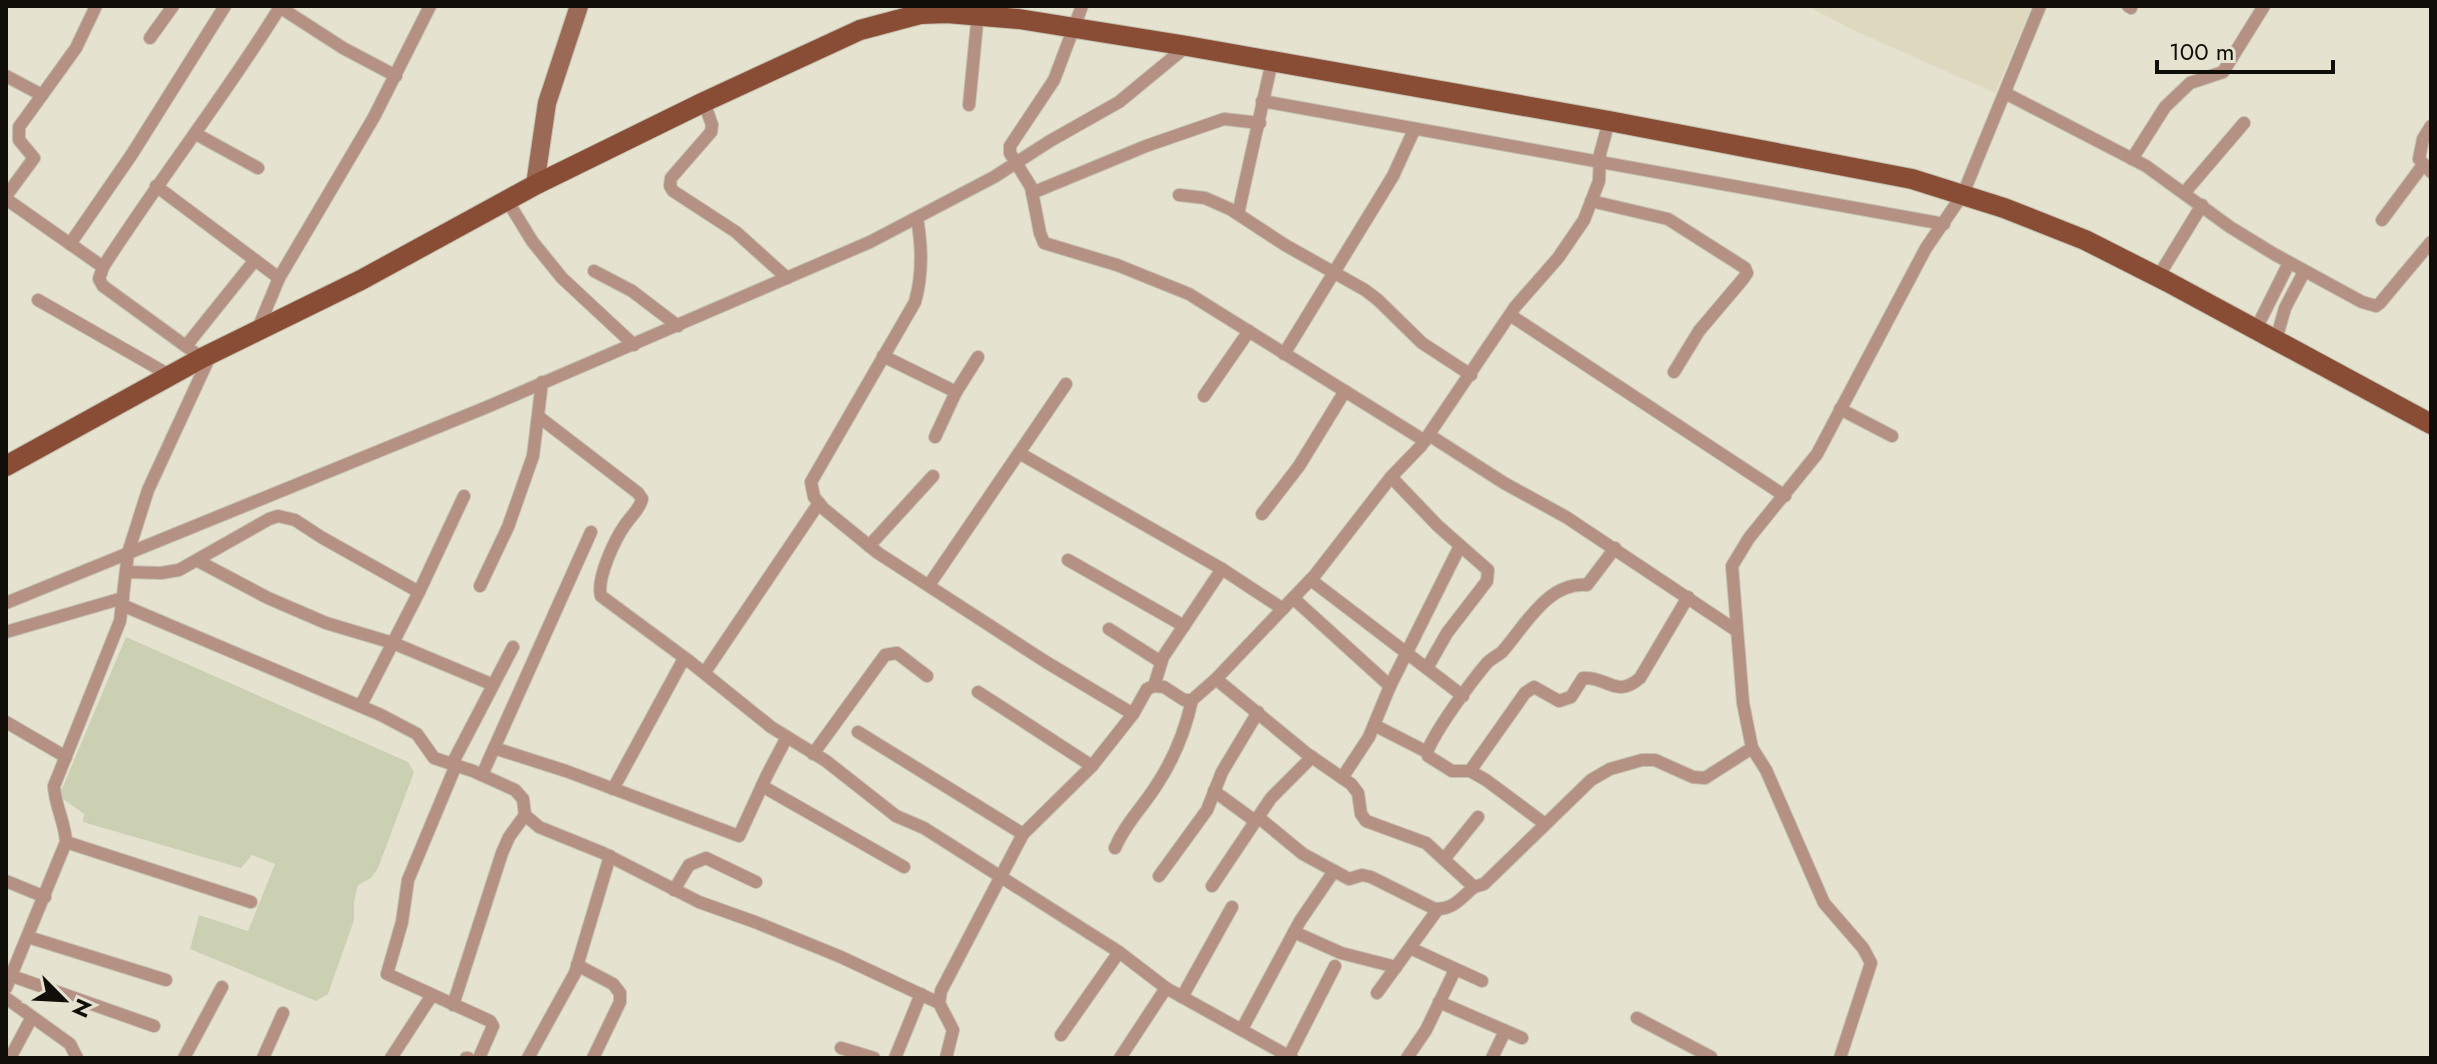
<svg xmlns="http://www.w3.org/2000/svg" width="2437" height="1064" font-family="Jost,sans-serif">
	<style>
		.built { fill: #ded8bf }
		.green { fill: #cad0b1 }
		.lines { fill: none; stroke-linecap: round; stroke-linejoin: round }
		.street-casing { stroke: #c4c0b0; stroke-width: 14 }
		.secondary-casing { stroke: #c4c0b0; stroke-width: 20 }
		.primary-casing { stroke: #c4c0b0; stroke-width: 22 }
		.street { stroke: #b49183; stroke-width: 12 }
		.secondary { stroke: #9b6a56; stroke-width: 18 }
		.primary { stroke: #884d34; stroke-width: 20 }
	</style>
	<rect width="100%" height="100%" fill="#e6e2d0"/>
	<!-- built -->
	<path class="built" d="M1808 6H2032L1995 93 1851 29Z"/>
	<!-- green -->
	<path class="green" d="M126 637 408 762 414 772 378 868 371 878 358 885 354 902V920L328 994 316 1001 190 949 199 915 248 931 275 864 252 855 241 868 83 822 84 814 59 796Z"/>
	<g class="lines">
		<!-- street casing -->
		<g class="street-casing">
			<g id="street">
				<path d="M278 6 343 48 396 76"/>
				<path d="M1082 6 1054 80 1010 146V153L1031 187 1040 233 1044 243 1117 265 1189 294 1425 441"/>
				<path d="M2128 6 2131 8"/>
				<path d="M150 38 173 6"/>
				<path d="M6 76 42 95"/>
				<path d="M2005 93 2146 166 2230 227 2274 254 2362 302 2376 306 2380 303 2431 242"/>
				<path d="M1262 101 1944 224"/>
				<path d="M704 102 712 125 711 132 671 178 670 186 673 191 736 232 787 278"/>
				<path d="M969 105 978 13"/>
				<path d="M2431 126 2423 139 2419 159 2431 172"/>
				<path d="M196 134 258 168"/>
				<path d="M2132 159 2165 107 2190 83 2223 72 2264 6"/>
				<path d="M156 186 279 278"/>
				<path d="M2185 192 2244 123"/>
				<path d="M1032 193 1146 146 1224 119 1260 123"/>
				<path d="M1179 195 1205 198 1230 209 1285 245 1365 290 1378 300 1422 343 1471 375"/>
				<path d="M6 196 34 158 19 140V127L76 48 96 6"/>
				<path d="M6 199 103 267C160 178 225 96 280 7"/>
				<path d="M507 200 532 241 562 278 634 345"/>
				<path d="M1591 201 1668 219 1745 268 1747 273 1743 279 1699 331 1674 372"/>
				<path d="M1238 214 1272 61"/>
				<path d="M917 218C922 246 923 274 915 302L811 482 814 497 824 509 878 553 1046 662 1133 714"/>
				<path d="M2382 220 2423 165"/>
				<path d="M70 244 132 154 225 6"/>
				<path d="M103 267 99 279 103 286 202 358"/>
				<path d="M594 271 632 291 678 326"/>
				<path d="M2158 277 2202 205"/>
				<path d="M38 300 171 376"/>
				<path d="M1510 315 1785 496"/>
				<path d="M2256 329 2289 263"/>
				<path d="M257 331 279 278 374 117 430 6"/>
				<path d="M2276 340 2285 308 2304 272"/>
				<path d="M186 346 255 260"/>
				<path d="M1284 354 1393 176 1414 130"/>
				<path d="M883 356 956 392"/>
				<path d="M1204 396 1249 331"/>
				<path d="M1840 409 1892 436"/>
				<path d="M539 417 638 493 642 499C640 509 631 516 625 525 615 539 596 579 601 596L689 661"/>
				<path d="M1429 435 1504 483 1566 517 1737 631"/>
				<path d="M935 437 956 392 978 357"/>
				<path d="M1019 453 1222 569 1283 609"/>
				<path d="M1391 477 1438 526 1488 570 1487 581 1447 633 1427 668"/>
				<path d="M1262 514 1299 466 1345 391"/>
				<path d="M869 546 933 476"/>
				<path d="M1068 560 1184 626"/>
				<path d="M198 561 268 598 326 623 393 643 491 684"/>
				<path d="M126 572 161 573 179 570 269 519 278 516 295 520 321 537 419 592"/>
				<path d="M1311 580 1463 696"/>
				<path d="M929 585 1066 384"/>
				<path d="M480 586 508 527 533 456 542 382"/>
				<path d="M1293 598 1390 686 1460 546"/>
				<path d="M6 603 487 407 870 242 994 177 1050 141 1119 102 1187 46"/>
				<path d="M122 605 381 715 417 734 434 758 473 771 515 790 523 799 525 815 539 827 603 853 699 902 755 922 841 957 939 1003"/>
				<path d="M1109 629 1161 662"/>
				<path d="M6 632 123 598"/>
				<path d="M705 672 819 503"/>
				<path d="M1216 679 1306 753 1351 784 1358 793 1361 814 1366 821 1426 843 1474 887 1484 884 1591 780 1610 769 1642 760H1655L1693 777 1705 778 1752 748"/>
				<path d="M1154 686 1163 657 1222 569"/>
				<path d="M978 692 1092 766"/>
				<path d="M361 705 419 592 464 496"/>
				<path d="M6 722 66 757"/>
				<path d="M1374 725 1427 752"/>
				<path d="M858 732 1023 834"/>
				<path d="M494 748 566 771 739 836 767 775 787 737"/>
				<path d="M813 754 885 655 897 653 927 676"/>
				<path d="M452 764 513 647"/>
				<path d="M456 765 408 880 402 922 387 974 490 1021 493 1026 479 1058"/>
				<path d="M1470 771 1525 693 1534 687 1559 701 1571 697 1583 678C1607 676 1616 699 1640 678L1688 597"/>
				<path d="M482 775 591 532"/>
				<path d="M1342 778 1369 737 1390 686"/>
				<path d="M762 786 904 867"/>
				<path d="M613 789 682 662 689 661 771 727 826 761 896 816 924 828 1119 952 1166 988 1292 1058"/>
				<path d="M1214 791 1255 821"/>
				<path d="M1258 817 1303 854 1349 879 1362 875 1371 877 1433 908C1451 912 1461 898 1474 887"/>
				<path d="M1545 824 1486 780 1470 771H1452L1428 756 1427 752C1436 729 1471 682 1487 663 1492 658 1497 656 1502 652 1525 626 1547 582 1587 585L1615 548"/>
				<path d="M66 842 251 902"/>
				<path d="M1115 848C1125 824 1142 808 1156 786 1174 759 1185 732 1192 700"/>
				<path d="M1445 858 1478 817"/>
				<path d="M1159 876 1207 810 1222 772 1258 712"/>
				<path d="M6 881 45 897"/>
				<path d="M1212 886 1271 798 1312 757"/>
				<path d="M674 890 689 865 706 858 756 882"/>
				<path d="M1294 932 1341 953 1396 967"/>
				<path d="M28 937 166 980"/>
				<path d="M1410 948 1482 981"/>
				<path d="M577 965 613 984 620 993V1002L593 1058"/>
				<path d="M12 976 154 1026"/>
				<path d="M6 988 66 842C65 822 55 806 54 786L120 621 128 553 148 490 210 356"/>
				<path d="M1377 993 1438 909"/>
				<path d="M1182 997 1232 907"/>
				<path d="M6 998 70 1044 77 1058"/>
				<path d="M1439 1002 1522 1038"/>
				<path d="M453 1005 502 853 509 837 525 815"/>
				<path d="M1637 1018 1711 1057"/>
				<path d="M1242 1029 1300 921 1334 871"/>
				<path d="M1061 1035 1119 952"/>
				<path d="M841 1048 874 1058"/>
				<path d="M1289 1056 1335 966"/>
				<path d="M10 1058 32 1017"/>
				<path d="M184 1058 222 987"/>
				<path d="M263 1058 283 1013"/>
				<path d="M391 1058 432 995"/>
				<path d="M466 1058H468"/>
				<path d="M528 1058 575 973 610 856"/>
				<path d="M895 1058 921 994"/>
				<path d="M946 1058 953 1030 939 1003 941 991 1023 834 1092 766 1133 714 1147 689 1154 686 1164 687 1184 700H1192L1216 679 1315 575 1391 477 1421 446 1515 307 1558 258 1584 220 1599 181 1600 154 1609 121"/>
				<path d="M1120 1058 1166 988"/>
				<path d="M1407 1058 1426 1030 1455 970"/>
				<path d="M1492 1058 1505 1031"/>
				<path d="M1840 1058 1871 963 1863 948 1824 903 1766 770 1752 748 1743 703 1732 566 1749 538 1817 454 1926 248 1963 194 2040 6"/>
			</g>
		</g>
		<!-- secondary casing -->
		<g class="secondary-casing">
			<path id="secondary" d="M535 185 547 103 579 6"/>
		</g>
		<!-- primary casing -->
		<g class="primary-casing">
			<path id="primary" d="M6 466 202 358 361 280 535 185 704 102 860 30 920 14 947 13 1019 19 1187 46 1609 121 1912 179 2004 208 2085 240 2168 282 2431 424"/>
		</g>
		<!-- street -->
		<use href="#street" class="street"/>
		<!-- secondary -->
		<use href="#secondary" class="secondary"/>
		<!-- primary -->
		<use href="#primary" class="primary"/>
	</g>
	<!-- border -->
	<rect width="2437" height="1064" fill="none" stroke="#0f0e08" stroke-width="16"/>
	<!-- north arrow -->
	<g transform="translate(64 1000) rotate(114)" stroke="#e6e2d0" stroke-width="6" paint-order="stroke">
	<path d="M0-6L14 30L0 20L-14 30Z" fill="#0f0e08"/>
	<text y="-12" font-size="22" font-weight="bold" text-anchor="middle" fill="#0f0e08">N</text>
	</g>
	<!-- scale -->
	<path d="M2157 60v12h176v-12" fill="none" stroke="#0f0e08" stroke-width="4"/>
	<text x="2169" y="60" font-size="24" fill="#0f0e08" stroke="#e6e2d0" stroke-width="6" paint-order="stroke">100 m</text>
</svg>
